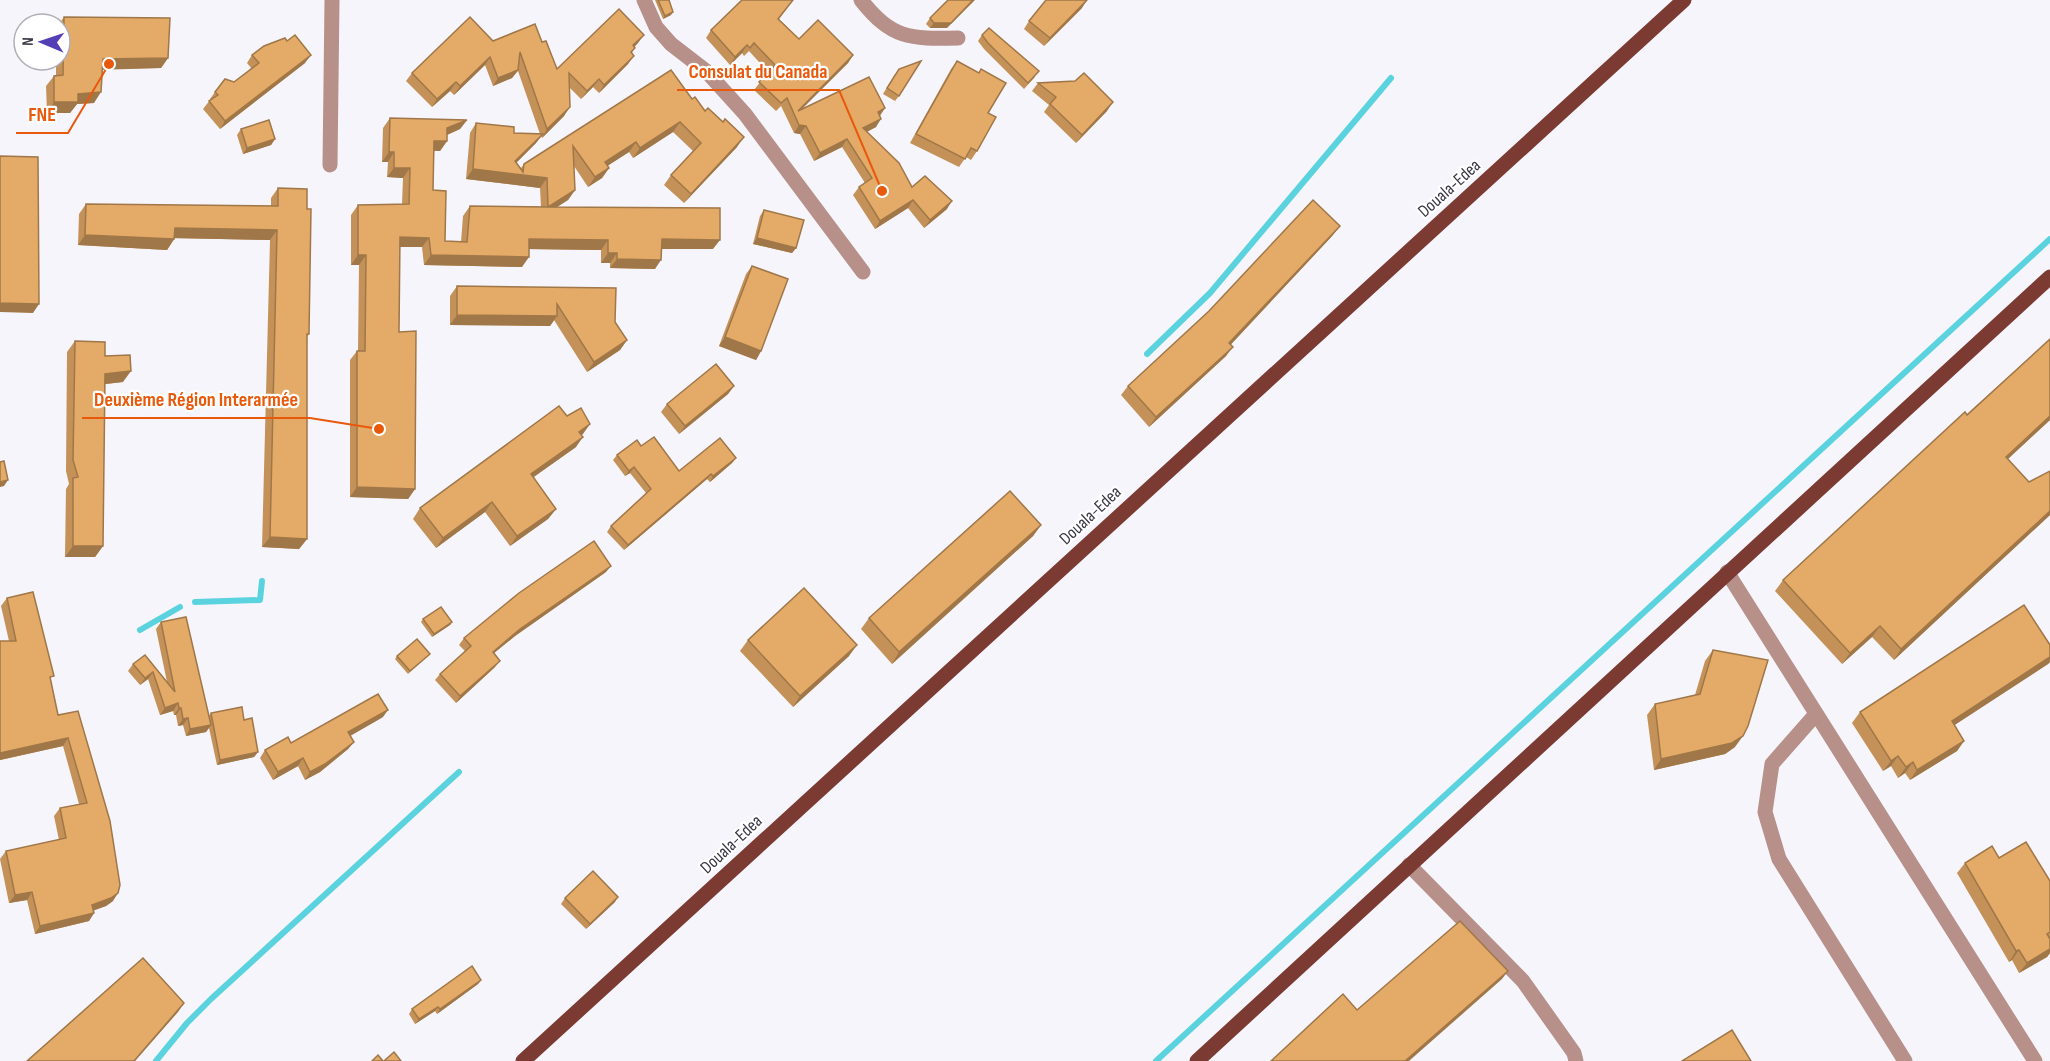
<svg xmlns="http://www.w3.org/2000/svg" width="2050" height="1061" font-family="'Sofia Sans Condensed',sans-serif">
	<style>
		.lines { fill: none; stroke-linecap: round; stroke-linejoin: round }
		.stream { stroke: #5bd3df; stroke-width: 6 }
		.minor { stroke: #b7908a; stroke-width: 15 }
		.major { stroke: #7b3b33; stroke-width: 15 }
		.wall { fill: #c49259 }
		.shaded-wall { fill: #a07748 }
		.building { fill: #e4aa67; stroke: #a07748; stroke-width: 1.5 }
		.labels { text-anchor: middle; stroke-width: 4.5; stroke-linejoin: round; paint-order: stroke }
		.street-label { font-size: 18px; fill: #3a3745; stroke: #fff }
		.leader { fill: none; stroke: #e8590c; stroke-width: 2 }
		.callout-dot { fill: #e8590c; stroke: #fff; stroke-width: 2 }
		.callout-label { font-size: 20px; text-anchor: middle; font-weight: bold; fill: #e8590c; stroke: #fff; stroke-width: 4.5; stroke-linejoin: round; paint-order: stroke }
	</style>
	<rect width="100%" height="100%" fill="#f6f5fc"/>
	<g class="lines">
		<!-- stream -->
		<g class="stream">
			<path d="M1147 354 1210 293 1391 78"/>
			<path d="M195 602 260 600 262 581"/>
			<path d="M140 630 180 607"/>
			<path d="M156 1061 187 1023 211 999 459 772"/>
			<path d="M1156 1061 2050 239"/>
		</g>
		<!-- minor -->
		<g class="minor">
			<path d="M644 0 656 27 671 44 706 71 745 114 863 272"/>
			<path d="M861 0C892 39 909 39 958 38"/>
			<path d="M330 165 332 0"/>
			<path d="M1727 572 2035 1061"/>
			<path d="M1816 714 1772 764 1765 812 1779 859 1905 1061"/>
			<path d="M1409 865 1523 981 1574 1053 1576 1061"/>
		</g>
		<!-- major -->
		<g class="major">
			<path d="M523 1061 1684 0"/>
			<path d="M1197 1061 2050 277"/>
		</g>
	</g>
	<!-- wall -->
	<g class="wall">
		<path d="M655 0H669L671 15 663 19Z"/>
		<path d="M787 8 779 19 799 39 853 55 848 63 802 108H885L880 116 876 127 867 132 912 187 947 209 924 228 908 208 875 229 853 195 859 187 865 183 842 147 814 161 800 134 794 133 781 106 776 111 754 90 768 72 749 51 744 56 742 53 730 65 706 38 711 30Z"/>
		<path d="M1082 8 1044 46 1024 29 1029 21Z"/>
		<path d="M64 17 168 58 161 68 102 69 94 103 77 104 70 113H47L46 86 54 76H56V60H60V24H59Z"/>
		<path d="M930 18 947 28H930L926 24Z"/>
		<path d="M982 35 1035 77 1024 89 984 49 978 41Z"/>
		<path d="M493 41 542 42 557 69 638 43 634 47 628 64 599 93 593 87 581 99 569 87 564 116 542 138 541 136 536 143 516 163 521 168 524 164 692 99 705 111 737 147 684 203 664 185 671 175 693 151 673 132 633 158 629 152 607 166 609 168 602 178 588 187 574 166 575 190 568 200 556 207 713 249H662L655 269 610 268V263H601V250L529 249 522 267 424 265 422 247H400L399 332 415 489 408 499 350 497V360L357 351H358L359 265H351V215L358 205 402 204 403 178 387 177 388 162H382L383 128 390 118 467 120 460 129 447 135V141L440 151H434L433 190 445 241 461 242 463 216 470 206 541 207 540 188 466 179 470 133 476 123 514 133 540 134 518 71 512 78 493 86 485 65 454 95 450 91 432 107 406 81 412 73Z"/>
		<path d="M252 55 305 63 220 129 203 109 210 100V99L215 92 234 82 252 69 247 63Z"/>
		<path d="M957 61 988 113 977 151 971 160 966 157 959 167 910 143 951 69Z"/>
		<path d="M895 74 899 96 895 101 883 94Z"/>
		<path d="M1038 83 1107 111 1076 143 1044 112 1049 105 1032 91Z"/>
		<path d="M241 129 275 139 271 145 243 154 237 135Z"/>
		<path d="M278 188 307 209 309 334 307 337V539L299 549 262 547 270 240 175 238 167 250 78 245 79 214 86 204 271 206V198Z"/>
		<path d="M764 210 796 248 792 253 753 244 760 216Z"/>
		<path d="M1333 235 1231 344 1226 356 1149 427 1121 395 1128 386Z"/>
		<path d="M752 266 761 351 756 360 719 346 746 274Z"/>
		<path d="M457 286 616 288 615 322 627 340 620 350 587 372 554 320 550 326 450 325V296Z"/>
		<path d="M2050 339V420L2008 459 2029 482 2050 471V515L1894 660 1872 637 1842 664 1775 591 1783 580Z"/>
		<path d="M75 341 105 356 123 382 105 384 103 546 95 557H65L66 489 69 484 66 471 67 352Z"/>
		<path d="M734 386 728 394 679 434 661 412 667 404Z"/>
		<path d="M567 416 590 424 581 435 576 447 533 477 556 509 548 519 510 546 485 512 436 548 413 519 420 508Z"/>
		<path d="M641 446 679 471 736 458 732 463 710 482 707 479 624 550 607 532 611 526 646 493 630 473 625 476 613 460 617 455Z"/>
		<path d="M1041 525 1033 536 892 664 861 629 869 618Z"/>
		<path d="M606 572 515 636 494 653 495 667 456 703 435 680 440 674 465 651 459 645 464 638Z"/>
		<path d="M7 598 51 681 58 715 78 711 113 901 106 906 94 910V913L89 921 35 934 27 900 9 903 0 859 6 851 59 840 54 816 60 808 79 804 63 746 0 760V641H9L1 606Z"/>
		<path d="M423 619 452 622 450 625 432 637 421 622Z"/>
		<path d="M161 622 209 716 211 713 244 720 258 752 254 757 217 765 209 728 206 732 186 736 183 725 178 726 176 715H174L173 711 160 715 148 679 140 685 128 671 133 664 145 655 167 682 156 629Z"/>
		<path d="M748 640 849 656 793 707 740 651Z"/>
		<path d="M2050 645V662L2048 664 1954 725 1964 741 1957 751 1910 780 1905 773 1898 778 1891 766 1883 771 1852 723 1860 712Z"/>
		<path d="M1713 650 1735 747 1725 754 1654 770 1647 715 1655 704 1695 695 1705 661Z"/>
		<path d="M430 654 408 674 395 659 397 656Z"/>
		<path d="M383 717 350 736 354 742 348 749 320 772 305 780 298 766 273 780 260 758 265 750Z"/>
		<path d="M1999 858 2050 881V953L2047 957 2019 973 2012 960 2009 962 1957 873 1965 863Z"/>
		<path d="M565 898 615 902 586 929 561 904Z"/>
		<path d="M481 980 478 984 437 1014 435 1011 415 1024 409 1014 412 1009Z"/>
	</g>
	<!-- shaded-wall -->
	<g class="shaded-wall">
		<path d="M973 0H975L947 28H930L934 23Z"/>
		<path d="M1087 0 1082 8 1044 46 1050 38Z"/>
		<path d="M673 12 671 15 663 19 665 16Z"/>
		<path d="M644 35 638 43 627 54 633 45Z"/>
		<path d="M747 45 742 53 730 65 735 57Z"/>
		<path d="M311 55 305 63 220 129 225 121Z"/>
		<path d="M853 55 848 63 795 116 798 111Z"/>
		<path d="M634 56 628 64 599 93 604 85Z"/>
		<path d="M490 57 485 65 454 95 460 86Z"/>
		<path d="M168 58 161 68 96 70 103 59Z"/>
		<path d="M518 70 512 78 493 86 498 78Z"/>
		<path d="M599 79 593 87 581 99 587 91Z"/>
		<path d="M456 82 450 91 432 107 437 99Z"/>
		<path d="M101 92 94 103 77 104 70 113H47L54 102 78 94Z"/>
		<path d="M1113 102 1107 111 1076 143 1082 135Z"/>
		<path d="M570 107 564 116 542 138 547 129Z"/>
		<path d="M885 108 879 116 878 112Z"/>
		<path d="M881 119 876 127 858 136 863 128Z"/>
		<path d="M467 120 460 129 440 138 447 128Z"/>
		<path d="M680 122 673 132 633 158 640 148Z"/>
		<path d="M799 125 806 126 800 134 794 133Z"/>
		<path d="M543 134 536 143 508 171 515 161Z"/>
		<path d="M744 137 737 147 684 203 691 194Z"/>
		<path d="M275 139 271 145 243 154 247 148Z"/>
		<path d="M847 139 842 147 814 161 820 153Z"/>
		<path d="M434 141H447L440 151 427 150Z"/>
		<path d="M636 142 629 152 598 172 605 162Z"/>
		<path d="M389 152H394L388 162H382Z"/>
		<path d="M394 168H410L403 178 387 177Z"/>
		<path d="M609 168 602 178 588 187 595 177Z"/>
		<path d="M473 169 547 178 540 188 466 179Z"/>
		<path d="M575 190 568 200 542 217 548 207Z"/>
		<path d="M913 200 908 208 875 229 880 221Z"/>
		<path d="M952 201 947 209 924 228 930 220Z"/>
		<path d="M1340 226 1333 235 1223 353 1229 343Z"/>
		<path d="M175 228 277 230 270 240 168 238Z"/>
		<path d="M85 235 174 239 167 250 78 245Z"/>
		<path d="M400 237 429 238 422 247H393Z"/>
		<path d="M757 238 796 248 792 253 753 244Z"/>
		<path d="M529 239 608 240 601 250 523 249Z"/>
		<path d="M662 239 720 240 713 249H655Z"/>
		<path d="M608 253H617L610 263H601Z"/>
		<path d="M358 255H366L359 265H351Z"/>
		<path d="M431 255 529 257 522 267 424 265Z"/>
		<path d="M617 259 661 260 655 269 610 268Z"/>
		<path d="M0 303 39 304 33 313 0 312Z"/>
		<path d="M457 315 557 316 550 326 450 325Z"/>
		<path d="M725 337 761 351 756 360 719 346Z"/>
		<path d="M627 340 620 350 587 372 594 362Z"/>
		<path d="M1233 347 1226 356 1149 427 1156 417Z"/>
		<path d="M131 371 123 382 97 385 105 374Z"/>
		<path d="M734 386 728 394 679 434 685 426Z"/>
		<path d="M2050 416V420L1998 468 2006 457Z"/>
		<path d="M590 424 583 434 572 442 579 432Z"/>
		<path d="M583 437 576 447 524 484 531 474Z"/>
		<path d="M736 458 732 463 710 482 713 476Z"/>
		<path d="M634 467 630 473 625 476 629 471Z"/>
		<path d="M711 474 707 479 624 550 628 545Z"/>
		<path d="M8 480 4 486 0 487V482Z"/>
		<path d="M357 487 415 489 408 499 350 497Z"/>
		<path d="M492 502 485 512 436 548 443 538Z"/>
		<path d="M556 509 548 519 510 546 517 536Z"/>
		<path d="M2050 511V515L1894 660 1901 649Z"/>
		<path d="M1041 525 1033 536 892 664 899 652Z"/>
		<path d="M270 537 307 539 299 549 262 547Z"/>
		<path d="M73 546H103L95 557H65Z"/>
		<path d="M611 566 606 572 515 636 488 658 493 652 520 629Z"/>
		<path d="M452 622 450 625 432 637 434 634Z"/>
		<path d="M1880 626 1872 637 1842 664 1850 653Z"/>
		<path d="M857 645 849 656 793 707 800 696Z"/>
		<path d="M2050 657V662L2048 664 1944 732 1952 721Z"/>
		<path d="M500 661 495 667 456 703 460 696Z"/>
		<path d="M153 672 148 679 140 685 145 678Z"/>
		<path d="M178 703 173 711 160 715 165 708Z"/>
		<path d="M179 708H181L176 715H174Z"/>
		<path d="M388 710 383 717 343 740 348 732Z"/>
		<path d="M188 718 183 725 178 726 183 719Z"/>
		<path d="M211 725 206 732 186 736 190 729Z"/>
		<path d="M1743 736 1735 747 1725 754 1654 770 1661 759Z"/>
		<path d="M68 738 63 746 0 760V753Z"/>
		<path d="M1964 741 1957 751 1910 780 1917 770Z"/>
		<path d="M354 742 348 749 320 772 305 780 310 772Z"/>
		<path d="M258 752 254 757 217 765 220 760Z"/>
		<path d="M1898 756 1891 766 1883 771 1891 761Z"/>
		<path d="M303 758 298 766 273 780 278 772Z"/>
		<path d="M1913 762 1905 773 1898 778 1906 767Z"/>
		<path d="M32 892 27 900 9 903 15 895Z"/>
		<path d="M118 893 113 901 106 906 87 913 92 905Z"/>
		<path d="M618 897 615 902 586 929 590 924Z"/>
		<path d="M94 913 89 921 35 934 40 926Z"/>
		<path d="M2050 949V953L2047 957 2019 973 2027 963Z"/>
		<path d="M2019 950 2012 960 2009 962 2016 951Z"/>
		<path d="M1508 971 1502 979 1409 1061H1405Z"/>
		<path d="M481 980 478 984 437 1014 440 1009Z"/>
		<path d="M184 1003 178 1012 135 1061H134Z"/>
		<path d="M438 1007 435 1011 415 1024 419 1019Z"/>
	</g>
	<!-- building -->
	<g class="building">
		<path d="M658 0H669L673 12 665 16Z"/>
		<path d="M742 0H793L778 19 799 39 818 20 853 55 798 111 869 77 885 108 878 112 881 119 863 128 899 163 912 187 925 176 952 201 930 220 913 200 880 221 859 187 872 178 847 139 820 153 806 126 799 125 787 98 781 103 759 82 775 65 754 43 750 48 747 45 735 57 711 30Z"/>
		<path d="M948 0H973L951 23H934L930 18Z"/>
		<path d="M1046 0H1087L1050 38 1029 21Z"/>
		<path d="M619 9 644 35 633 45 635 48 631 52 634 56 604 85 599 79 587 91 569 73 570 107 547 129 520 52 518 70 498 78 490 57 460 86 456 82 437 99 412 73 470 17 493 41 535 24 542 42 546 41 557 69Z"/>
		<path d="M64 17 170 18 168 58 103 59 101 92 78 94V102H54V76L63 75Z"/>
		<path d="M989 28 1039 71 1028 83 988 43 982 35Z"/>
		<path d="M295 35 311 55 225 121 209 101 218 95 215 92 225 79 234 82 259 63 252 55 264 46 285 38 287 41Z"/>
		<path d="M921 61 899 96 887 88 899 69Z"/>
		<path d="M957 61 979 73 981 69 1006 83 988 113 996 117 977 151 971 148 965 159 916 134Z"/>
		<path d="M671 70 692 99 695 97 705 111 708 108 723 122 725 119 744 137 691 194 671 175 701 143 680 122 640 148 636 142 605 162 609 168 595 177 573 146 575 190 548 207 720 208V240L662 239 661 260 617 259V253H608V240L529 239V257L431 255 429 238 400 237 399 332 416 331 415 489 357 487V351H365L366 255H358V205L409 204 410 168H394V152H389L390 118 467 120 447 128V141H434L433 190 446 191 445 241 467 242 470 206 548 207 547 178 473 169 476 123 514 127V133L543 134 515 161 523 172 524 164Z"/>
		<path d="M1084 73 1113 102 1082 135 1050 104 1056 97 1038 83 1075 81Z"/>
		<path d="M269 120 275 139 247 148 241 129Z"/>
		<path d="M0 156 38 157 39 304 0 303Z"/>
		<path d="M278 188 307 189V209H311L309 334H307V539L270 537 277 230 175 228 174 239 85 235 86 204 278 206Z"/>
		<path d="M1313 200 1340 226 1229 343 1233 347 1156 417 1128 386 1209 311Z"/>
		<path d="M764 210 804 220 796 248 757 238Z"/>
		<path d="M752 266 788 279 761 351 725 337Z"/>
		<path d="M457 286 616 288 615 322 627 340 594 362 557 304V316L457 315Z"/>
		<path d="M2050 339V416L2006 457 2029 482 2050 471V511L1901 649 1880 626 1850 653 1783 580 1965 412 1967 415Z"/>
		<path d="M75 341 105 342V356L130 355 131 371 105 374 103 546H73V478L78 477 73 460Z"/>
		<path d="M716 364 734 386 685 426 667 404Z"/>
		<path d="M559 406 567 416 581 408 590 424 579 432 583 437 531 474 556 509 517 536 492 502 443 538 420 508Z"/>
		<path d="M654 437 679 471 720 438 736 458 713 476 711 474 628 545 611 526 651 489 634 467 629 471 617 455 637 440 641 446Z"/>
		<path d="M4 461 8 480 0 482V462Z"/>
		<path d="M1010 491 1041 525 899 652 869 618Z"/>
		<path d="M594 541 611 566 520 629 493 652 500 661 460 696 440 674 471 646 464 638 519 593Z"/>
		<path d="M804 588 857 645 800 696 748 640Z"/>
		<path d="M33 592 54 676 50 677 58 715 78 711 110 821 120 885 118 893 111 898 92 905 94 913 40 926 32 892 15 895 6 851 66 838 60 808 87 803 68 738 0 753V641H16L7 598Z"/>
		<path d="M2024 605 2050 645V657L1952 721 1964 741 1917 770 1913 762 1906 767 1898 756 1891 761 1860 712Z"/>
		<path d="M441 607 452 622 434 634 423 619Z"/>
		<path d="M186 617 211 725 190 729 188 718 183 719 181 708H179L178 703 165 708 153 672 145 678 133 664 145 655 175 692 161 622Z"/>
		<path d="M417 639 430 654 410 671 397 656Z"/>
		<path d="M1713 650 1768 660 1748 726 1743 736 1732 743 1661 759 1655 704 1700 694Z"/>
		<path d="M378 694 388 710 348 732 354 742 325 764 310 772 303 758 278 772 265 750 288 737 291 743Z"/>
		<path d="M242 707 244 720 252 718 258 752 220 760 211 713Z"/>
		<path d="M2026 842 2050 881V932L2047 934 2050 939V949L2027 963 2019 950 2016 951 1965 863 1992 846 1999 858Z"/>
		<path d="M593 871 618 897 590 924 565 898Z"/>
		<path d="M1460 921 1508 971 1405 1061H1271L1343 994 1357 1010Z"/>
		<path d="M143 958 184 1003 134 1061H27Z"/>
		<path d="M472 966 481 980 440 1009 438 1007 419 1019 412 1009Z"/>
		<path d="M1732 1030 1751 1061H1682Z"/>
		<path d="M394 1052 401 1061H384Z"/>
		<path d="M378 1055 383 1061H372Z"/>
	</g>
	<g class="labels">
		<!-- street labels -->
		<g class="street-label">
			<text transform="translate(1449 188) rotate(-42)" y="6">Douala-Edea</text>
			<text transform="translate(1090 515) rotate(-43)" y="6">Douala-Edea</text>
			<text transform="translate(731 844) rotate(-43)" y="6">Douala-Edea</text>
		</g>
	</g>
	<!-- callouts -->
	<path class="leader" d="M882 191L839 90H677M109 64L68 133H16M379 429L310 418H82"/>
	<g class="callout-dot">
		<circle cx="882" cy="191" r="6"/>
		<circle cx="109" cy="64" r="6"/>
		<circle cx="379" cy="429" r="6"/>
	</g>
	<g class="callout-label">
		<text x="758" y="78">Consulat du Canada</text>
		<text x="42" y="121">FNE</text>
		<text x="196" y="406">Deuxième Région Interarmée</text>
	</g>
	<!-- north arrow -->
	<g transform="translate(42 42) rotate(272)"><circle r="28" fill="#ffffff" stroke="#b0afb5" stroke-width="1.5"/>
	<path d="M0-4.5L10 22L0 15L-10 22Z" fill="#543eb6"/>
	<text y="-9" font-size="16" font-weight="bold" text-anchor="middle" fill="#3a3745">N</text>
	</g>
</svg>
